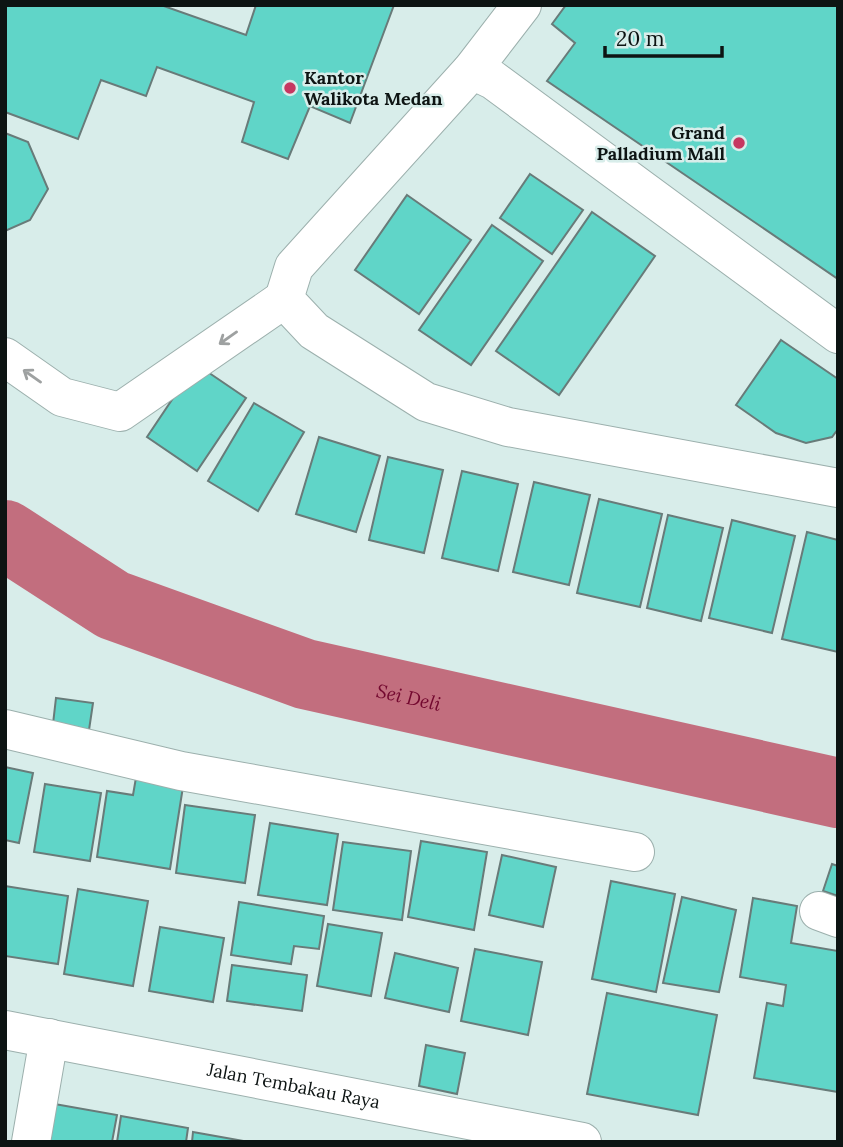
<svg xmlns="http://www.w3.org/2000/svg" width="843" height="1147" font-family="Lora,serif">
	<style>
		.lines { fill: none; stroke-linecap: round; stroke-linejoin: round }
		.river { stroke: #c26e7e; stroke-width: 70 }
		.building { fill: #60d5c8; stroke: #687b79; stroke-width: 2 }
		.minor-casing { stroke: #9cb0ad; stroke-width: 40 }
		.minor { stroke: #fff; stroke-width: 38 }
		.oneway { stroke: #9ea1a1 }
		.poi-dot { fill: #c63761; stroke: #d8edea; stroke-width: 2.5 }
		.labels { text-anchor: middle; stroke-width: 5; stroke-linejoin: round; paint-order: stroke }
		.poi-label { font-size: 18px; font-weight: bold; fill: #0d1413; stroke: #d8edea; text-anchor: start }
		.street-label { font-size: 18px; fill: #0d1413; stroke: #d8edea }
		.water-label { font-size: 19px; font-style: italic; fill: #73082f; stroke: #d8edea }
	</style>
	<rect width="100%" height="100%" fill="#d8edea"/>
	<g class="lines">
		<!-- river -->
		<path class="river" id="s1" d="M5 535 113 605 305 674 838 793"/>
	</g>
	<!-- building -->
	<g class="building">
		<path d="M5 5H161L246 35 256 5H394L350 123 310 106 288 159 242 142 254 102 157 67 146 96 101 80 78 139 5 112Z"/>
		<path d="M566 5H838V279L547 81 575 43 552 24Z"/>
		<path d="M5 133 28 142 48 189 30 220 5 231Z"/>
		<path d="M530 174 583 210 552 254 500 218Z"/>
		<path d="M407 195 471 240 419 314 355 270Z"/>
		<path d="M592 212 655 256 559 395 496 351Z"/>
		<path d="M492 225 543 261 471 365 419 330Z"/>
		<path d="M781 340 838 379V429L832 437 806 443 776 433 736 405Z"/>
		<path d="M196 364 246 398 197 471 147 437Z"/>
		<path d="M254 403 304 432 258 511 208 481Z"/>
		<path d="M319 437 380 456 356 532 296 514Z"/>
		<path d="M388 457 443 470 424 553 369 540Z"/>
		<path d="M462 471 518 484 498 571 442 558Z"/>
		<path d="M534 482 590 495 569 585 513 572Z"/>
		<path d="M599 499 662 514 640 607 577 593Z"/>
		<path d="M668 515 723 528 701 621 647 608Z"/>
		<path d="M732 520 795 536 772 633 709 618Z"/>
		<path d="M807 532 838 540V652L782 639Z"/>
		<path d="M56 698 93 703 89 730 53 724Z"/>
		<path d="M138 766 185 774 170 869 97 857 107 791 133 795Z"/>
		<path d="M5 767 33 773 19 843 5 840Z"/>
		<path d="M45 784 101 793 90 861 34 852Z"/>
		<path d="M185 805 255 815 245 883 176 873Z"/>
		<path d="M270 823 338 834 327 905 258 895Z"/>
		<path d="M421 841 487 852 474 930 408 917Z"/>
		<path d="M343 842 411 851 402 920 333 910Z"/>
		<path d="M502 855 556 867 543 927 489 915Z"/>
		<path d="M832 864 838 866V896L823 891Z"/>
		<path d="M611 881 675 894 656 992 592 979Z"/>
		<path d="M5 886 68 896 58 964 5 956Z"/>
		<path d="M78 889 148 901 133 986 64 974Z"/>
		<path d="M682 897 736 910 719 992 663 983Z"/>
		<path d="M753 898 797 906 791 943 838 951V1092L754 1078 767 1003 783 1006 786 985 740 977Z"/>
		<path d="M239 902 324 916 319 949 294 946 291 964 231 955Z"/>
		<path d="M328 924 382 933 371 996 317 986Z"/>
		<path d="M160 927 224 938 213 1002 149 991Z"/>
		<path d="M475 949 542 962 528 1035 461 1021Z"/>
		<path d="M395 953 458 968 449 1012 385 998Z"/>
		<path d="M232 965 307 975 302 1011 227 1001Z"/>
		<path d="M607 993 717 1015 698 1115 587 1094Z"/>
		<path d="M426 1045 465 1053 457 1094 419 1086Z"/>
		<path d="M49 1103 117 1115 112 1142H42Z"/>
		<path d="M121 1116 188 1128 186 1142H117Z"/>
		<path d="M193 1132 249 1142H192Z"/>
	</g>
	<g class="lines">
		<!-- minor casing -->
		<g class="minor-casing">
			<g id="minor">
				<path d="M522 5 472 70 294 267 284 299 314 331 426 402 508 427 838 488"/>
				<path d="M472 70 493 80 838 334"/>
				<path d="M5 357 62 397 120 412 284 299"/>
				<path d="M5 729 181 771 635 852"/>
				<path d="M819 911 838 918"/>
				<path id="s2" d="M5 1030 582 1142"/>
				<path d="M31 1142 49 1038"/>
			</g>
		</g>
		<!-- minor -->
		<use href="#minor" class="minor"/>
	</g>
	<!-- one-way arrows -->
	<defs><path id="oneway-shaft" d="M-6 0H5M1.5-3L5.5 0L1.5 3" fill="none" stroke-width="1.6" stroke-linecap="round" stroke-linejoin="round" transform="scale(1.75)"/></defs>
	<g class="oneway">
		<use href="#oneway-shaft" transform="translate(228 338) rotate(145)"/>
		<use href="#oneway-shaft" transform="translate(32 376) rotate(-145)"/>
	</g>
	<!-- markers -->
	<g class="poi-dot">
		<circle cx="290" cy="88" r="7"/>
		<circle cx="739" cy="143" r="7"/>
	</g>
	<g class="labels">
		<!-- poi labels -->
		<g class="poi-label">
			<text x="304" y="84">Kantor<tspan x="304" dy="21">Walikota Medan</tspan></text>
			<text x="725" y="139" text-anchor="end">Grand<tspan x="725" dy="21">Palladium Mall</tspan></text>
		</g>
		<!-- street labels -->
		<g class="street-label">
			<text dy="6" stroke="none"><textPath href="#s2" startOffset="294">Jalan Tembakau Raya</textPath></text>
		</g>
		<!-- water labels -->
		<g class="water-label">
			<text dy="7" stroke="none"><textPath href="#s1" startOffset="439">Sei Deli</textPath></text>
		</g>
	</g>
	<!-- border -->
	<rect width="843" height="1147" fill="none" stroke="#0d1413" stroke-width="14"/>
	<!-- scale -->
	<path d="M605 46v10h117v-10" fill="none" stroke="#0d1413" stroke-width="3.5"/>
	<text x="616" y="46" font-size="21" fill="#0d1413" stroke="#d8edea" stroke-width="5" paint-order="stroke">20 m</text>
</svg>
